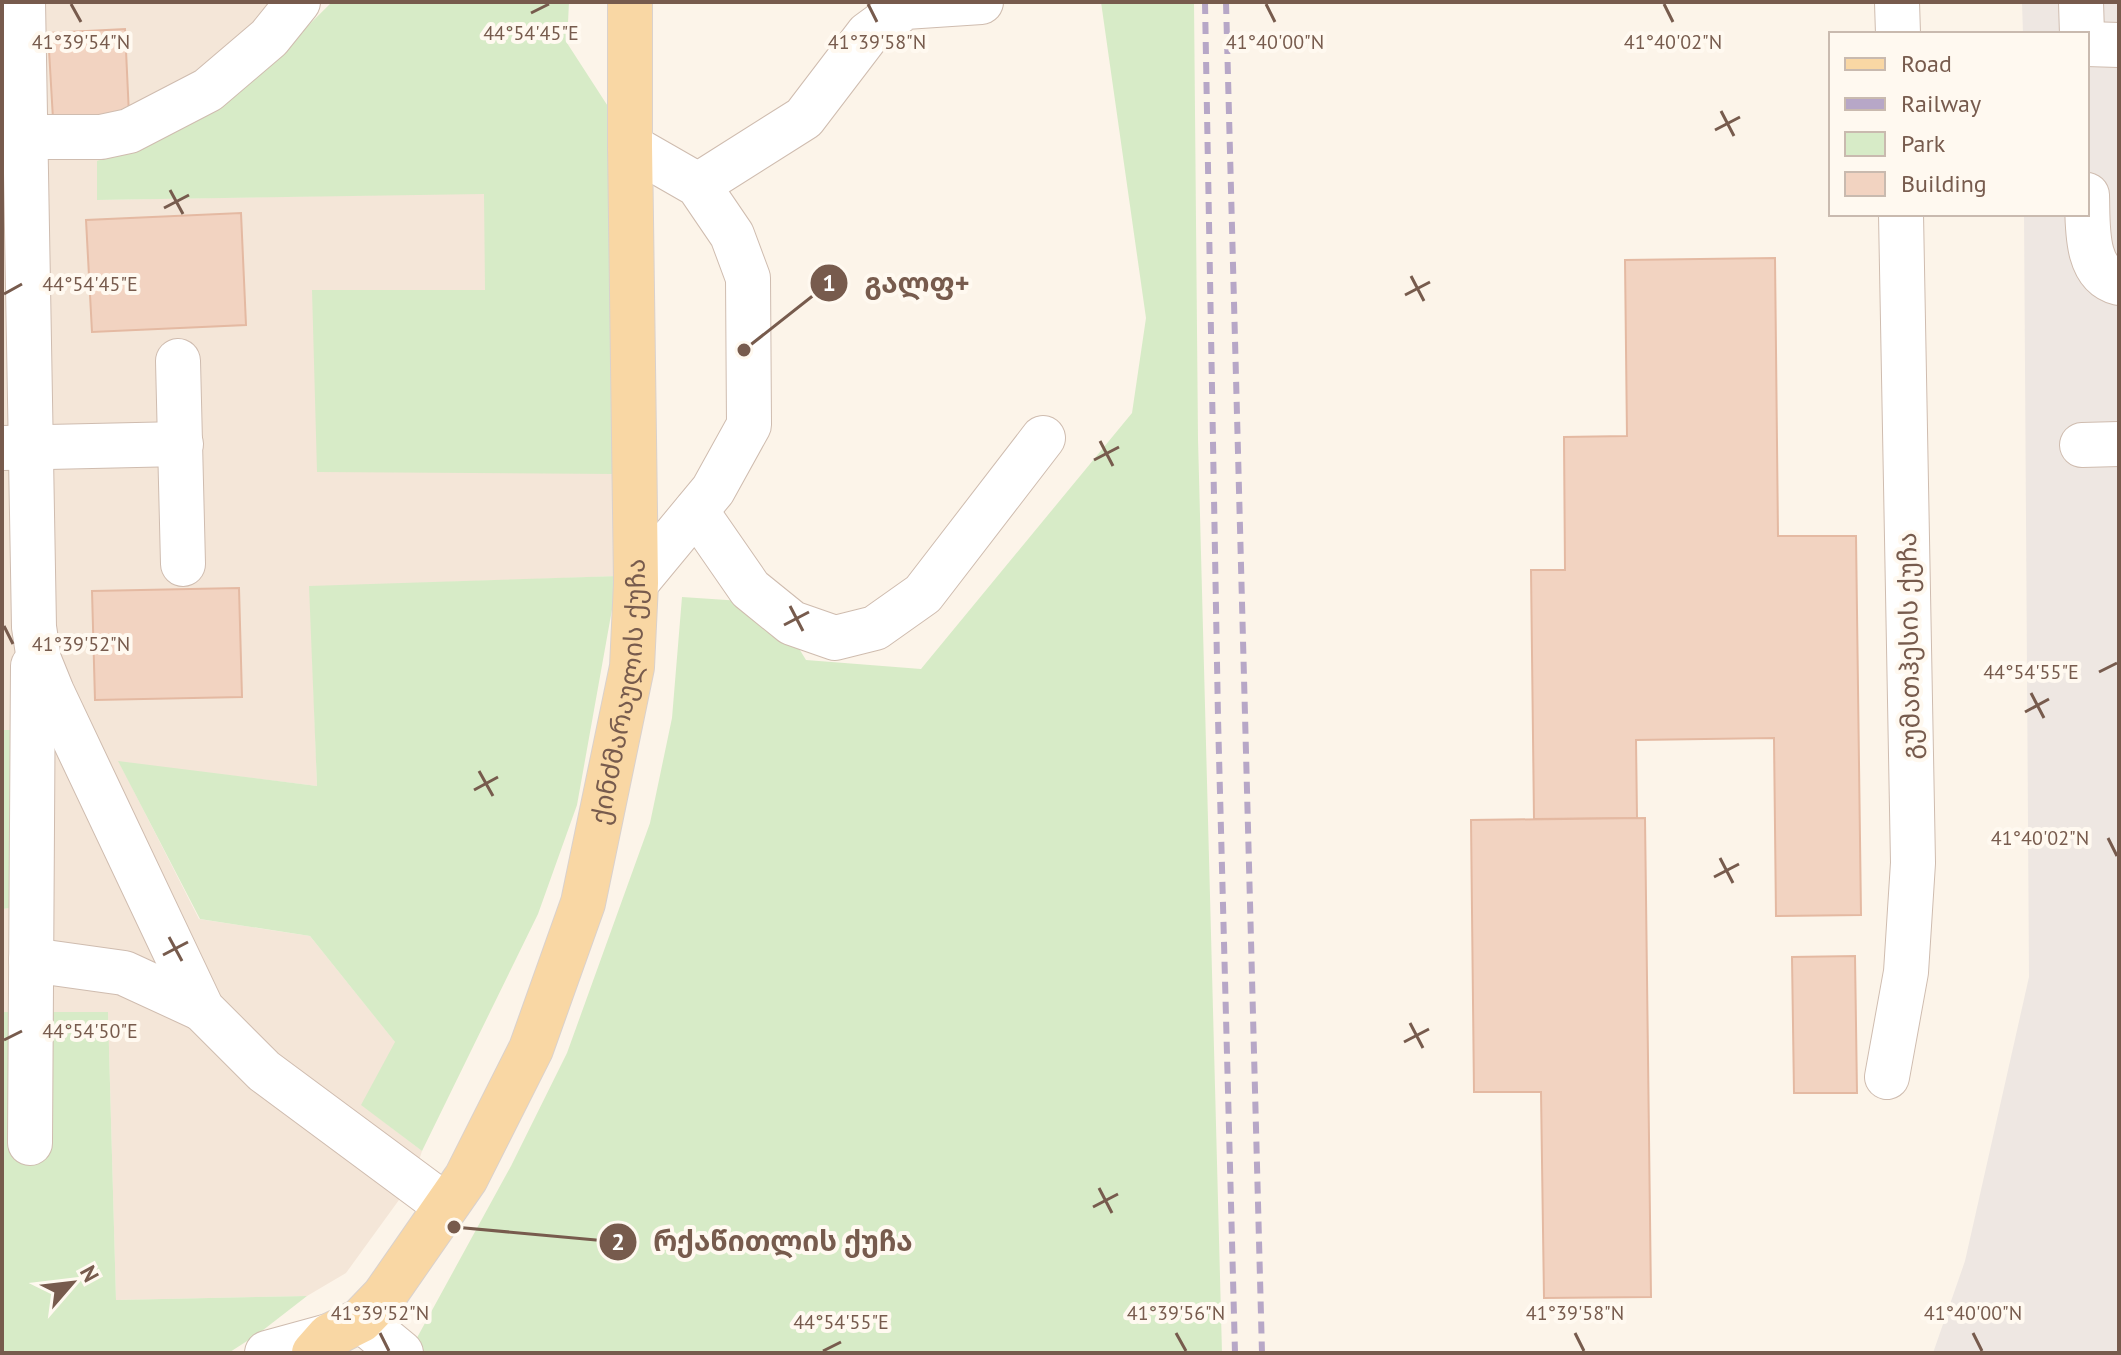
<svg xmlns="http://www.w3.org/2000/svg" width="2121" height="1355" font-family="'PT Sans','Noto Sans Georgian',sans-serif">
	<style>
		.residential { fill: #f4e6d8 }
		.industrial { fill: #eee7e2 }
		.green { fill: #d7ebc7 }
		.building { fill: #f2d3c1; stroke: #e4b9a2; stroke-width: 2 }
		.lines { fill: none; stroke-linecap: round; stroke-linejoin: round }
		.minor-casing { stroke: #cfbcaf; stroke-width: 46 }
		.major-casing { stroke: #d9d1cd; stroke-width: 46 }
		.minor { stroke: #fff; stroke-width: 44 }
		.major { stroke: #f9d7a4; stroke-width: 44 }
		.rail { stroke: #b7a7c7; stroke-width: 6; stroke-dasharray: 12 8; stroke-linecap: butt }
		.ticks { fill: none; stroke: #775b4d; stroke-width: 3 }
		.labels { text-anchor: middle; stroke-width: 8; stroke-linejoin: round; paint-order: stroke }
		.street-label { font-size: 26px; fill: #775b4d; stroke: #fff9f0 }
		.ticks-label { font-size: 20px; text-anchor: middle; fill: #775b4d; stroke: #fff9f0; stroke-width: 8; stroke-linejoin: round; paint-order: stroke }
		.leader { fill: none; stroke: #775b4d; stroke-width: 3 }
		.callout-dot { fill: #775b4d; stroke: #fff9f0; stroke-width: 3 }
		.mark-label { font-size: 24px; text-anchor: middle; font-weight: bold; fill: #fff }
		.callout-label { font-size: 28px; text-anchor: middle; font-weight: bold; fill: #775b4d; stroke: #fff9f0; stroke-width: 8; stroke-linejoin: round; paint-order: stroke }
	</style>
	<rect width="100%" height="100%" fill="#fcf4e9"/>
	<!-- residential -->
	<path class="residential" d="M2 2H281L223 60 245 88 158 138 98 200 485 193 486 290 615 474 618 576 310 587 317 786 119 762 199 919 310 936 396 1043 362 1105 422 1151 412 1182 346 1273 307 1296 116 1300 108 1012H2V909L9 908 22 730H2Z"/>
	<!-- industrial -->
	<path class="industrial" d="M2022 2H2119V1353H1933L1965 1261 2029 977 2024 214H2087V34H2023Z"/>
	<!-- green -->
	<g class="green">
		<path d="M332 2H569L567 43 611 111 615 474 317 472 312 290H485L484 194 97 200V161L158 138 245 88Z"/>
		<path d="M1101 2H1194L1198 439 1222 1353H423L413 1345 511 1166 567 1053 650 823 672 718 682 597 771 603 806 660 921 669 1132 413 1146 318Z"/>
		<path d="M618 576 577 805 538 914 422 1151 361 1105 395 1042 310 936 200 919 118 761 317 786 309 586Z"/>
		<path d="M2 730H23L10 908 2 909Z"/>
		<path d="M2 1012H108L116 1300 307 1296 258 1334 230 1352 2 1353Z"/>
	</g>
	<!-- building -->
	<g class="building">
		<path d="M125 29 129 115 53 119 48 33Z"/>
		<path d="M241 213 246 325 92 332 86 220Z"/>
		<path d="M1775 258 1778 536H1856L1861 915 1776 916 1774 738 1636 740 1637 818 1534 819 1531 570H1565L1564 437 1627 436 1625 260Z"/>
		<path d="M239 588 242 697 95 700 92 591Z"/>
		<path d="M1645 818 1651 1297 1544 1298 1541 1092H1474L1471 820Z"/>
		<path d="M1855 956 1857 1093H1794L1792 957Z"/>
	</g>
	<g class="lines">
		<!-- minor casing -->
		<g class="minor-casing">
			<g id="minor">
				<path d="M23 2 34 627 39 660 52 692 202 1009 264 1071 446 1206"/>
				<path d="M1897 2 1898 34"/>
				<path d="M2081 2 2082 34"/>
				<path d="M2087 44 2119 45"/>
				<path d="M2 137H101L129 131 208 90 269 38 298 2"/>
				<path d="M630 146 698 185 732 235 748 278 749 425 713 490 636 583"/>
				<path d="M698 185 804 118 868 34 905 7 981 2"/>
				<path d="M2087 195C2088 225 2084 274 2119 283"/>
				<path d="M178 361 183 564"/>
				<path d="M2082 445 2119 444"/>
				<path d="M3 448 181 444"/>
				<path d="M696 511 750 589 792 623 835 638 875 628 923 594 1043 438"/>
				<path d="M31 960 124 973 202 1009"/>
				<path d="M1887 1077 1906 972 1913 863 1901 214"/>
				<path d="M30 1143 33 666"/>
				<path d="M361 1320 401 1353"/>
				<path d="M267 1353 329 1336"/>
			</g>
		</g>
		<!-- major casing -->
		<g class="major-casing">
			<g id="major">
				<path id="s1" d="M314 1353 329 1336 361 1320 384 1296 466 1178 531 1049 583 903 632 667 636 583 630 146V2"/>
			</g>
		</g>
		<!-- minor -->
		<use href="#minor" class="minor"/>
		<!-- major -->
		<use href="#major" class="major"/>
		<!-- rail -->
		<g class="rail">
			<path d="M1205 2 1218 718 1235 1353"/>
			<path d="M1226 2 1262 1353"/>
		</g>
	</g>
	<!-- ticks -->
	<path class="ticks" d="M71 4 81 22M868 4 877 22M1266 4 1275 22M1664 4 1673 22M531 13 549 4M1721 111 1734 136M1715 130 1740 117M170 190 183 214M164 208 189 195M1411 276 1424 301M4 294 22 284M1405 295 1430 282M1100 441 1113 466M1094 460 1119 447M790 606 803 631M784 625 809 612M4 626 13 644M2099 672 2117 663M2031 693 2044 718M2025 712 2049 699M479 771 493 796M474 790 498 777M2108 838 2117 856M1720 858 1733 883M1714 877 1739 864M169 937 182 961M163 955 188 942M1410 1023 1423 1048M4 1040 22 1031M1404 1042 1429 1029M1099 1188 1112 1213M1093 1207 1118 1194M380 1333 389 1351M1176 1333 1186 1351M1575 1333 1584 1351M1973 1333 1982 1351M823 1351 841 1342"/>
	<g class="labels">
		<!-- street labels -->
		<g class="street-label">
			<text transform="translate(1909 646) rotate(-91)" y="9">გუმათჰესის ქუჩა</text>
			<text dy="9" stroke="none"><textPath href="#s1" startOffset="750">ქინძმარაულის ქუჩა</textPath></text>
		</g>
	</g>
	<g class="ticks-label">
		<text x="531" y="40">44°54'45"E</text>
		<text x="81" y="49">41°39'54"N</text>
		<text x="877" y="49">41°39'58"N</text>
		<text x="1275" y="49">41°40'00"N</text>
		<text x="1673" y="49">41°40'02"N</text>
		<text x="90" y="291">44°54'45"E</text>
		<text x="81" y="651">41°39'52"N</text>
		<text x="2031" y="679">44°54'55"E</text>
		<text x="2040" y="845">41°40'02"N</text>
		<text x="90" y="1038">44°54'50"E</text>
		<text x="380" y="1320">41°39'52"N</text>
		<text x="1176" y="1320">41°39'56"N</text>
		<text x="1575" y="1320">41°39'58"N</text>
		<text x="1973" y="1320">41°40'00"N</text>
		<text x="841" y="1329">44°54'55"E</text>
	</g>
	<!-- callouts -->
	<path class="leader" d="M744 350L829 283M454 1227L618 1242"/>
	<g class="callout-dot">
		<circle cx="744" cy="350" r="8"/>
		<circle cx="454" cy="1227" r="8"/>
		<circle cx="829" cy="283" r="20"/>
		<circle cx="618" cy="1242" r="20"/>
	</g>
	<g class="mark-label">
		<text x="829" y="291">1</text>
		<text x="618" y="1250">2</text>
	</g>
	<g class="callout-label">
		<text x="917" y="293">გალფ+</text>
		<text x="783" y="1251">რქაწითლის ქუჩა</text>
	</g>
	<!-- border -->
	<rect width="2121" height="1355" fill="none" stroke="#775b4d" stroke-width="8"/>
	<!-- legend -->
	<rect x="1829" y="32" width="260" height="184" fill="#fff9f0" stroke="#c9baaf" stroke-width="2"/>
	<rect x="1845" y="58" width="40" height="12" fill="#f9d7a4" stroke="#c9baaf" stroke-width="2"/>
	<text x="1901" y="72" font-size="24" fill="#775b4d">Road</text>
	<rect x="1845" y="98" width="40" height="12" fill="#b7a7c7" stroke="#c9baaf" stroke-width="2"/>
	<text x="1901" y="112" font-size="24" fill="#775b4d">Railway</text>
	<rect x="1845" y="132" width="40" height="24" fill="#d7ebc7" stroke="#c9baaf" stroke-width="2"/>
	<text x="1901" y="152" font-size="24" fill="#775b4d">Park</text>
	<rect x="1845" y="172" width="40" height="24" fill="#f2d3c1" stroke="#c9baaf" stroke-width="2"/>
	<text x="1901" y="192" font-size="24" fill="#775b4d">Building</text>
	<!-- north arrow -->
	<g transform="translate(72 1283) rotate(62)" stroke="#fff9f0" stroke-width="6" paint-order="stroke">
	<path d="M0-6L14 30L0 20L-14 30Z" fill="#775b4d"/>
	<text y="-12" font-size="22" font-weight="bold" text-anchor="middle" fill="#775b4d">N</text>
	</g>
</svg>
